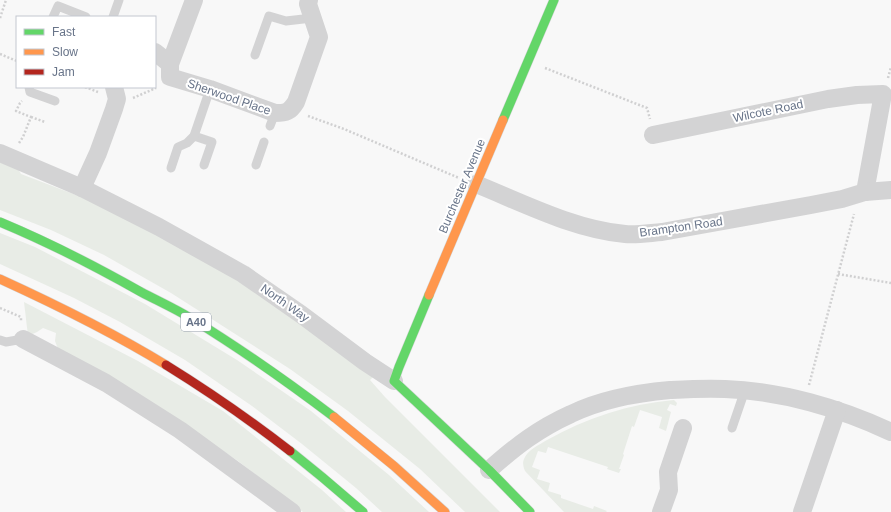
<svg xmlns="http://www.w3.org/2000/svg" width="891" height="512" font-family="Helvetica,sans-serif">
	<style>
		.green { fill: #e8ece6 }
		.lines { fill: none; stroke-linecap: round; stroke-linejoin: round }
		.fast-casing { stroke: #d4d5d7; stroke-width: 10 }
		.slow-casing { stroke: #d4d5d7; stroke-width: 10 }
		.jam-casing { stroke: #d4d5d7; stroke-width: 10 }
		.path { stroke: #d0d0d1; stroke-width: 2.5; stroke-dasharray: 2 2; stroke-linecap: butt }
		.lane { stroke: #d3d3d4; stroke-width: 9 }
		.street { stroke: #d3d3d4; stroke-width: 18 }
		.fast { stroke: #63d668; stroke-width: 9 }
		.slow { stroke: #ff974d; stroke-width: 9 }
		.jam { stroke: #b3261e; stroke-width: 9 }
		.labels { text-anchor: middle; stroke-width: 4; stroke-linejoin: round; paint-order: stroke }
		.shield { fill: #fff; stroke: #959eac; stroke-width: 1 }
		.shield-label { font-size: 11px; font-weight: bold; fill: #687489 }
		.street-label { font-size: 12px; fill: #687489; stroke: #fff }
	</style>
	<rect width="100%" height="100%" fill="#f8f8f8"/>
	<!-- green -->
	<g class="green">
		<path d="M0 162 18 169 21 174 76 195 89 197 206 261 273 303 373 377 370 380 385 397 500 512H465L420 469 348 411 290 369 171 293 104 255 51 230 0 210Z"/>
		<path d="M0 233 35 247 145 304 237 360 311 411 389 475 429 512H382L356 488 302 444 252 406 185 360 120 322 74 298 0 264Z"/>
		<path d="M24 302 138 361 223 411 322 490 346 512H303L238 461 151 403 58 349 55 341 56 333 43 328 37 332 28 336Z"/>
		<path d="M674 400 677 403 676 406 670 404 667 410 671 412 666 431 659 428 662 417 640 410 634 427 632 426 623 454 624 455 619 469H621L619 473 607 469 608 467 548 447 546 453 538 451 532 467 540 470 537 479 550 483 548 491 561 495V498L593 509 594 506 607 511 606 512H564L525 471C523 466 522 462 525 457 529 449 539 445 547 440 586 418 629 404 674 400Z"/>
	</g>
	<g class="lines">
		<!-- fast casing -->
		<g class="fast-casing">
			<g id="fast">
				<path d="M503 120 554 0"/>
				<path d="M0 222C48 242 95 266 141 292 158 301 176 309 192 319 241 349 289 383 334 417"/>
				<path d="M429 295 399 367 394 381 489 470 530 512"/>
				<path d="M290 451 322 477 363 512"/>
			</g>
		</g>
		<!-- slow casing -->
		<g class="slow-casing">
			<g id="slow">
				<path d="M0 279C57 305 112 332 166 365"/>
				<path d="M429 295 503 120"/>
				<path d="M334 417 394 466 445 512"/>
			</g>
		</g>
		<!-- jam casing -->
		<g class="jam-casing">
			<path id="jam" d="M166 365C208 391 250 420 290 451"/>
		</g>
		<!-- path -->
		<g class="path">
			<path d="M0 18 6 0"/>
			<path d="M0 54 17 61"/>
			<path d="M545 68 647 108 650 119"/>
			<path d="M888 78 891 67"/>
			<path d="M85 87 98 92"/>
			<path d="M133 98 156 88"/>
			<path d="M308 116 344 129 459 178"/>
			<path d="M31 117 45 122"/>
			<path d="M19 143 23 137 31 117 16 111 20 103 22 101"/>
			<path d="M838 274 891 283"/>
			<path d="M0 308 21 317V322"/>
			<path d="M809 385 854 214"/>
		</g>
		<!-- lane -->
		<g class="lane">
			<path d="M53 17 58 6 86 17"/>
			<path d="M113 17 119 0"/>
			<path d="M255 55 269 16 286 21 312 18"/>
			<path d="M29 87 30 92 55 101"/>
			<path d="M270 126 275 113"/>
			<path d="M194 136 212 142 204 165"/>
			<path d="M256 165 264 142"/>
			<path d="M171 168 178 147 187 143 194 136 210 89"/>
			<path d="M0 340 6 342 23 339"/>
			<path d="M732 428 745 390"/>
		</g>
		<!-- street -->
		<g class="street">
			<path d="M194 0 170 64V77L210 89 275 113C286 113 290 112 296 102L319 37 308 4 309 0"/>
			<path d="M155 52 170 64"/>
			<path d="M653 135 828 99 857 95 883 94 865 192"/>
			<path d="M0 153 82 188 159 227 243 274 302 315 365 362 394 381"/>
			<path d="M476 184C523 203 573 229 625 234 637 235 649 233 662 232L811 205 842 199 865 192 891 190"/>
			<path d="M82 188 98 153 114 109 117 99 114 87"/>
			<path d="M23 339 106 383 180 430 292 512"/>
			<path d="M489 470C516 446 538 429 571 414 602 399 636 393 670 390 689 389 707 388 725 389 781 391 840 408 891 432"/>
			<path d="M661 512 669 490 668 472 683 428"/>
			<path d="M802 512 837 410"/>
		</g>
		<!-- fast -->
		<use href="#fast" class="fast"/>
		<!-- slow -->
		<use href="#slow" class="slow"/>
		<!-- jam -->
		<use href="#jam" class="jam"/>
	</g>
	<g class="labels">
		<!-- shield labels -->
		<rect class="shield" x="181" y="313" width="30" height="18" rx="3"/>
		<g class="shield-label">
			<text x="196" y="326">A40</text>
		</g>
		<!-- street labels -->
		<g class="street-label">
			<text transform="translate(229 97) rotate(19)" y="4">Sherwood Place</text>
			<text transform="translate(768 111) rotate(-12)" y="4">Wilcote Road</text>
			<text transform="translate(462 186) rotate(-67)" y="4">Burchester Avenue</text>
			<text transform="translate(681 227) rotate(-8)" y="4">Brampton Road</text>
			<text transform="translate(285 303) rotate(35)" y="4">North Way</text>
		</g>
	</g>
	<!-- legend -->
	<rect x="16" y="16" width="140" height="72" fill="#ffffff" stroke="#c3c7d0"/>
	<rect x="24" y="29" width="20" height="6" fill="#63d668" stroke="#c3c7d0"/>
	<text x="52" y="36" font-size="12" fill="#687489">Fast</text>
	<rect x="24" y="49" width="20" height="6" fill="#ff974d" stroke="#c3c7d0"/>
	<text x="52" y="56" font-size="12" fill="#687489">Slow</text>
	<rect x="24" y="69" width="20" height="6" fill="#b3261e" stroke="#c3c7d0"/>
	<text x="52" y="76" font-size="12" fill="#687489">Jam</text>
</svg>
